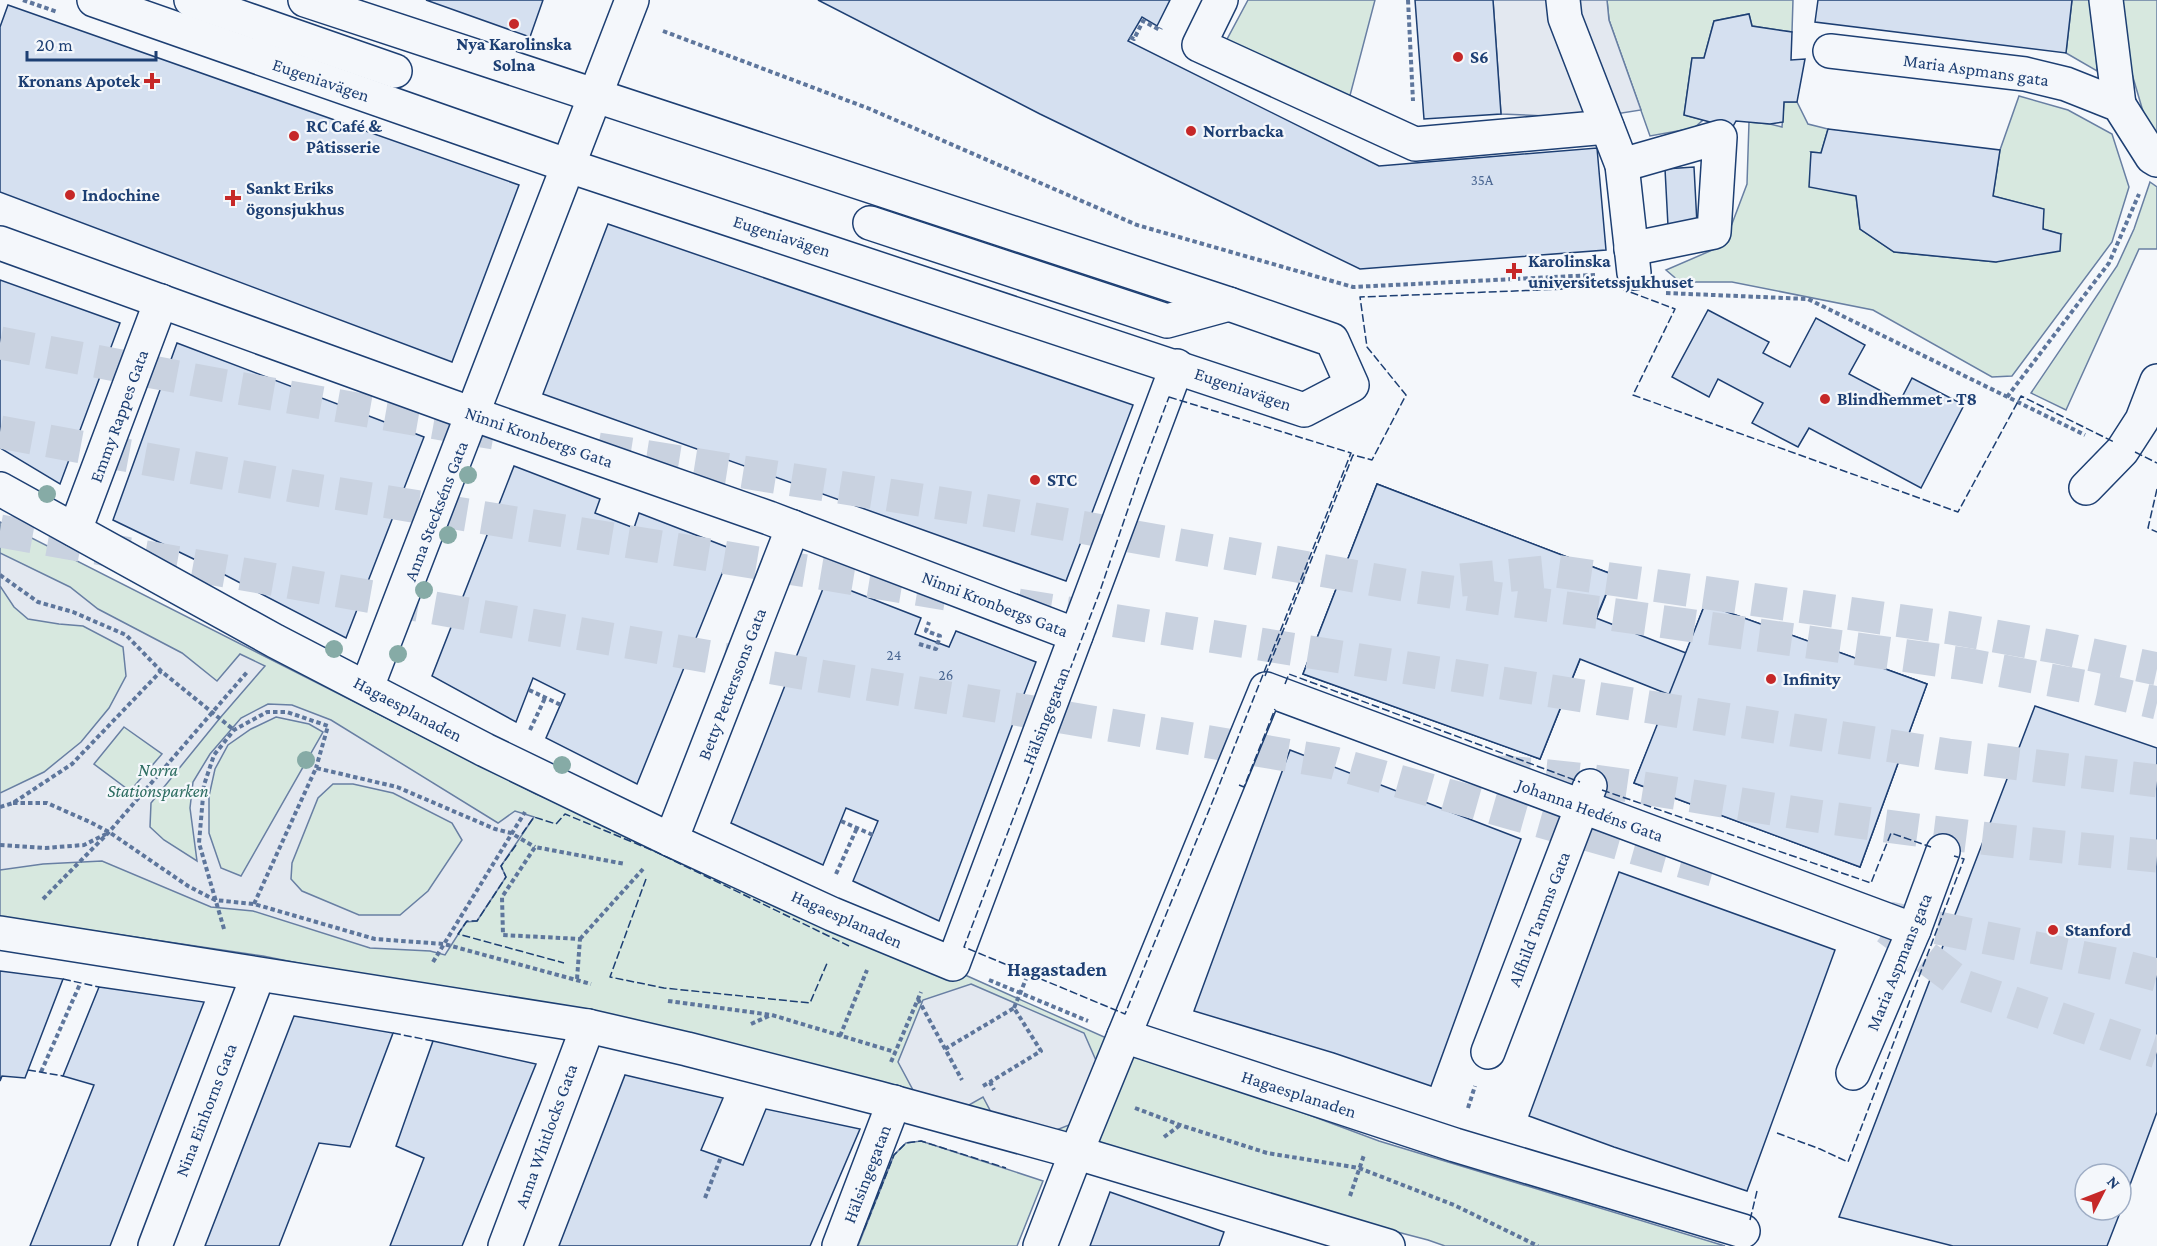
<svg xmlns="http://www.w3.org/2000/svg" width="2157" height="1246" font-family="'Crimson Pro',serif">
	<style>
		.green { fill: #d7e8df; stroke: #687fa3; stroke-width: 1.5 }
		.parking { fill: #e3e8f0; stroke: #687fa3; stroke-width: 1.5; fill-rule: evenodd }
		.building { fill: #d5e0f0; stroke: #1d3f73; stroke-width: 1.5 }
		.lines { fill: none; stroke-linecap: round; stroke-linejoin: round }
		.highway-tunnel { stroke: #c9d2e0; stroke-width: 33; stroke-dasharray: 33 16; stroke-linecap: butt }
		.minor-casing { stroke: #1d3f73; stroke-width: 36 }
		.path { stroke: #5e769c; stroke-width: 4; stroke-dasharray: 4.5 3; stroke-linecap: butt }
		.minor { stroke: #f4f7fb; stroke-width: 33 }
		.fence { stroke: #1d3f73; stroke-width: 1.5; stroke-dasharray: 8 3; stroke-linecap: butt }
		.tree { fill: #86aba6 }
		.poi-dot { fill: #c62828; stroke: #f4f7fb; stroke-width: 2 }
		.labels { text-anchor: middle; stroke-width: 4.5; stroke-linejoin: round; paint-order: stroke }
		.number-label { font-size: 15px; fill: #4b6792 }
		.poi-label { font-size: 18px; font-weight: bold; fill: #1d3f73; stroke: #f4f7fb; text-anchor: start }
		.street-label { font-size: 18px; fill: #1d3f73; stroke: #f4f7fb }
		.park-label { font-size: 18px; font-style: italic; fill: #2c6c60; stroke: #f4f7fb }
		.neighbourhood-label { font-size: 20px; font-weight: bold; fill: #1d3f73; stroke: #f4f7fb }
	</style>
	<rect width="100%" height="100%" fill="#f4f7fb"/>
	<!-- green -->
	<g class="green">
		<path d="M1248 0H1375L1347 107 1225 43Z"/>
		<path d="M1607 0H1793L1792 32 1752 26 1749 14 1714 21 1704 58H1692L1684 115 1703 120 1694 128 1650 136 1609 20Z"/>
		<path d="M2072 0H2093L2097 71 2066 53Z"/>
		<path d="M2122 0H2157V136L2147 125 2117 23Z"/>
		<path d="M2019 96 2068 110 2112 134 2129 187 2112 242 2012 376 1992 377 1873 310 1732 282H1680L1666 270 1724 245 1747 184 1749 122 1770 124 1782 127 1784 102H1797L1808 124 1828 129 1821 153 1811 152 1856 196 1860 229 1894 252 1996 262 2061 234 2043 229V209L1993 196 2000 150Z"/>
		<path d="M2150 182 2157 187V249H2139L2066 410 2031 393 2117 266 2134 229Z"/>
		<path d="M0 522 536 794 927 958 1131 1049 1379 1141 1725 1246H1445L1428 1240 588 1021 263 956 0 917Z"/>
		<path d="M921 1141 1043 1181 1017 1246H858L894 1155 906 1143Z"/>
	</g>
	<!-- parking -->
	<g class="parking">
		<path d="M1493 0H1607L1609 20 1641 110 1590 118 1501 114Z"/>
		<path d="M0 553 70 587 98 609 182 653 217 681 240 654 265 666 220 718 151 803 150 827 164 840 197 861 190 808 193 782 210 754 241 718 268 704 292 705 331 720 498 823 515 811 534 817 501 866 506 877 477 921 466 922 445 955 430 951 370 948 253 911 211 907 102 861 43 864 0 870V793L44 772 81 742 109 708 126 676 123 647 83 626 59 624 28 619 14 607 0 586ZM276 717 309 724 323 732 241 876 221 868 209 833V796L215 769 228 745 251 729ZM124 727 162 754 130 791 94 764ZM333 784H353L393 793 452 823 462 840 428 891 400 915H359L302 891 291 879 292 863 318 798Z"/>
		<path d="M971 984 1084 1033 1101 1072 1082 1120 1036 1138 999 1127 983 1097 955 1113 920 1103 898 1062 923 1000Z"/>
	</g>
	<!-- building -->
	<g class="building">
		<path d="M426 0H543L530 37Z"/>
		<path d="M818 0H1170L1157 26 1142 17 1128 41 1379 166 1597 148 1606 250 1360 269 1040 114Z"/>
		<path d="M1415 0H1493L1501 114 1424 119Z"/>
		<path d="M1818 0H2072L2066 53 1815 22Z"/>
		<path d="M8 5 519 185 452 362 0 192V27Z"/>
		<path d="M1749 14 1752 26 1792 32 1791 60 1805 59 1797 102H1784L1783 122 1770 124 1736 121 1732 128 1684 115 1692 58H1704L1714 21Z"/>
		<path d="M1828 129 2000 150 1993 196 2044 209 2043 229 2061 234 2060 251 1996 262 1894 252 1860 229 1856 196 1809 187 1811 152 1821 153Z"/>
		<path d="M1694 167 1697 224 1668 226 1665 169Z"/>
		<path d="M608 224 1133 405 1066 581 543 394Z"/>
		<path d="M0 280 120 323 60 484 0 448Z"/>
		<path d="M1708 310 1769 342 1763 353 1790 367 1816 318 1865 345 1849 374 1900 401 1912 378 1964 405 1921 488 1809 428 1798 447 1752 423 1763 403 1718 379 1709 397 1672 377Z"/>
		<path d="M177 343 424 437 346 638 204 564 113 520Z"/>
		<path d="M514 466 600 499 595 513 634 528 639 513 732 549 637 784 546 738 565 694 533 678 516 722 432 676Z"/>
		<path d="M1377 484 1614 575 1540 759 1303 674Z"/>
		<path d="M1377 484 1614 575 1596 618 1686 653 1705 604 1927 684 1860 867 1634 783 1670 695 1580 659 1540 759 1303 674Z"/>
		<path d="M826 581 921 618 915 634 949 647 956 631 1036 662 939 921 853 881 878 821 846 808 823 865 731 823Z"/>
		<path d="M1705 604 1927 684 1860 867 1634 783Z"/>
		<path d="M2035 706 2157 748V1112L2121 1209V1174H2085V1210H2121L2107 1246H1953L1839 1217Z"/>
		<path d="M1290 750 1521 839 1431 1086 1334 1053 1194 1011Z"/>
		<path d="M1619 872 1835 950 1747 1191 1614 1147 1529 1116Z"/>
		<path d="M0 971 63 979 25 1078 2 1076 0 1081Z"/>
		<path d="M99 987 204 1002 110 1246H30L94 1085 63 1076Z"/>
		<path d="M294 1016 393 1033 350 1147 319 1143 279 1246H205Z"/>
		<path d="M433 1041 536 1064 462 1246H390L424 1158 396 1146Z"/>
		<path d="M625 1075 723 1098 701 1150 743 1165 766 1109 860 1129 810 1246H559Z"/>
		<path d="M1110 1192 1224 1232 1219 1246H1090Z"/>
	</g>
	<g class="lines">
		<!-- highway-tunnel -->
		<g class="highway-tunnel">
			<path d="M0 343 221 385 494 433"/>
			<path d="M0 432 298 487 946 594"/>
			<path d="M598 449 996 512 1409 586 1965 664 2098 689 2157 703"/>
			<path d="M0 531 796 672 1334 763 1727 874"/>
			<path d="M1461 580 1555 571 1951 628 2056 647 2157 669"/>
			<path d="M1018 605 1948 755 2157 781"/>
			<path d="M1497 772C1596 777 1693 797 1791 812 1912 831 2034 845 2157 856"/>
			<path d="M1889 918 2115 964 2157 975"/>
			<path d="M1887 928 1964 986 2157 1052"/>
		</g>
		<!-- minor casing -->
		<g class="minor-casing">
			<g id="minor">
				<path d="M94 0 569 166 1304 410 1352 385 1332 340 1229 304 305 0"/>
				<path d="M191 0 395 71"/>
				<path d="M1221 0 1199 45 1415 144 1607 127"/>
				<path d="M1563 0 1565 18 1622 165 1634 273"/>
				<path d="M2106 0 2119 105"/>
				<path d="M1830 51 2025 74 2066 84 2119 105 2152 157 2157 160"/>
				<path d="M1622 165 1720 137 1714 232 1631 249"/>
				<path d="M870 223 1167 321 1229 304"/>
				<path d="M0 243 450 406 769 518 1076 635"/>
				<path d="M2086 488 2122 451 2142 420 2157 381"/>
				<path d="M0 489 275 641 485 750 671 840 832 914 953 964 1177 366"/>
				<path d="M75 530 161 301"/>
				<path d="M367 687 632 0"/>
				<path d="M671 840 793 527"/>
				<path d="M0 933 588 1026 687 1049 878 1098 1061 1148 1388 1246"/>
				<path d="M1124 1036 1455 1145 1743 1231"/>
				<path d="M1488 1052 1590 786"/>
				<path d="M1853 1073 1914 930 1943 851"/>
				<path d="M155 1246 258 975"/>
				<path d="M505 1246 588 1026"/>
				<path d="M839 1246 894 1102"/>
				<path d="M1040 1246 1076 1153 1266 689 1914 930"/>
			</g>
		</g>
		<!-- path -->
		<g class="path">
			<path d="M23 0 57 12"/>
			<path d="M1408 0 1413 101"/>
			<path d="M663 31 870 109 1137 225 1353 287 1595 275"/>
			<path d="M1130 37 1134 39 1143 21 1160 30 1161 28"/>
			<path d="M1666 293 1808 299 2085 435"/>
			<path d="M2007 397 2109 263 2139 194"/>
			<path d="M0 575 38 602 73 612 126 635 161 671 234 730"/>
			<path d="M919 644 936 649 940 636 926 631 929 622"/>
			<path d="M529 690 561 705"/>
			<path d="M530 730 545 698"/>
			<path d="M13 803H47L90 822 109 832 188 886 215 900 254 904 375 939 444 944 591 984"/>
			<path d="M0 807 13 803 72 764 161 671"/>
			<path d="M841 821 873 835"/>
			<path d="M0 845 45 848 84 845 106 834"/>
			<path d="M836 874 857 828"/>
			<path d="M43 899 109 832 248 671"/>
			<path d="M254 904 316 768 397 787 495 829 511 833 535 847"/>
			<path d="M224 929 199 843 204 785 214 755 234 730 267 712H287L328 726 316 768"/>
			<path d="M580 939 643 869"/>
			<path d="M433 962 525 812"/>
			<path d="M577 979 580 939 503 935 502 897 535 847 625 864"/>
			<path d="M989 980 1088 1021"/>
			<path d="M918 999 962 1080"/>
			<path d="M668 1001 772 1015 895 1052"/>
			<path d="M1014 1008 1026 979"/>
			<path d="M751 1024 771 1015"/>
			<path d="M840 1036 867 970"/>
			<path d="M945 1049 1014 1008 1041 1051 990 1082"/>
			<path d="M891 1062 921 992"/>
			<path d="M41 1072 80 984"/>
			<path d="M983 1086 990 1082 994 1090"/>
			<path d="M1135 1108 1180 1125 1267 1153 1359 1168 1454 1205 1538 1246"/>
			<path d="M1468 1108 1475 1086"/>
			<path d="M1164 1137 1179 1126"/>
			<path d="M1350 1196 1364 1155"/>
			<path d="M705 1198 721 1157"/>
		</g>
		<!-- minor -->
		<use href="#minor" class="minor"/>
		<!-- fence -->
		<g class="fence">
			<path d="M1169 397 1351 453 1214 798 1125 1014 964 947 1100 591 1141 471Z"/>
			<path d="M2135 452 2157 463"/>
			<path d="M2157 489 2148 528 2157 532"/>
			<path d="M1265 676 1353 455 1372 460 1406 395 1367 347 1360 297 1617 287 1675 309 1633 395 1958 512 2021 396 2114 442"/>
			<path d="M1285 684 1289 674 1580 782"/>
			<path d="M1239 785 1244 787 1275 709"/>
			<path d="M1602 790 1871 883 1891 833 1931 847"/>
			<path d="M522 834 534 817 556 824 565 814 654 851 849 946"/>
			<path d="M516 845 501 866 506 877 477 921H467L458 934 564 963"/>
			<path d="M646 879 610 977 664 988 810 1003 828 961"/>
			<path d="M63 979 99 987"/>
			<path d="M393 1033 433 1041"/>
			<path d="M28 1070 63 1076"/>
			<path d="M1777 1133 1820 1149 1848 1162 1964 859 1954 856"/>
			<path d="M1750 1220 1757 1191"/>
			<path d="M864 1230 894 1155 906 1143 921 1141 1006 1168"/>
		</g>
	</g>
	<!-- trees -->
	<g class="tree">
		<circle cx="468" cy="475" r="9"/>
		<circle cx="47" cy="494" r="9"/>
		<circle cx="448" cy="535" r="9"/>
		<circle cx="424" cy="590" r="9"/>
		<circle cx="334" cy="649" r="9"/>
		<circle cx="398" cy="654" r="9"/>
		<circle cx="306" cy="760" r="9"/>
		<circle cx="562" cy="765" r="9"/>
	</g>
	<!-- markers -->
	<g class="poi-dot">
		<circle cx="514" cy="24" r="6"/>
		<circle cx="1458" cy="57" r="6"/>
		<path d="M149 72h6v6h6v6h-6v6h-6v-6h-6v-6h6z"/>
		<circle cx="1191" cy="131" r="6"/>
		<circle cx="294" cy="136" r="6"/>
		<circle cx="70" cy="195" r="6"/>
		<path d="M230 189h6v6h6v6h-6v6h-6v-6h-6v-6h6z"/>
		<path d="M1511 262h6v6h6v6h-6v6h-6v-6h-6v-6h6z"/>
		<circle cx="1825" cy="399" r="6"/>
		<circle cx="1035" cy="480" r="6"/>
		<circle cx="1771" cy="679" r="6"/>
		<circle cx="2053" cy="930" r="6"/>
	</g>
	<g class="labels">
		<!-- number labels -->
		<g class="number-label">
			<text x="1482" y="185">35A</text>
			<text x="894" y="660">24</text>
			<text x="946" y="680">26</text>
		</g>
		<!-- poi labels -->
		<g class="poi-label">
			<text x="514" y="50" text-anchor="middle">Nya Karolinska<tspan x="514" dy="21">Solna</tspan></text>
			<text x="1470" y="63">S6</text>
			<text x="140" y="87" text-anchor="end">Kronans Apotek</text>
			<text x="306" y="132">RC Café &amp;<tspan x="306" dy="21">Pâtisserie</tspan></text>
			<text x="1203" y="137">Norrbacka</text>
			<text x="246" y="194">Sankt Eriks<tspan x="246" dy="21">ögonsjukhus</tspan></text>
			<text x="82" y="201">Indochine</text>
			<text x="1528" y="267">Karolinska<tspan x="1528" dy="21">universitetssjukhuset</tspan></text>
			<text x="1837" y="405">Blindhemmet - T8</text>
			<text x="1047" y="486">STC</text>
			<text x="1783" y="685">Infinity</text>
			<text x="2065" y="936">Stanford</text>
		</g>
		<!-- street labels -->
		<g class="street-label">
			<text transform="translate(1976 70) rotate(8)" y="6">Maria Aspmans gata</text>
			<text transform="translate(321 80) rotate(19)" y="6">Eugeniavägen</text>
			<text transform="translate(782 236) rotate(18)" y="6">Eugeniavägen</text>
			<text transform="translate(1243 389) rotate(19)" y="6">Eugeniavägen</text>
			<text transform="translate(119 416) rotate(-70)" y="6">Emmy Rappes Gata</text>
			<text transform="translate(539 437) rotate(19)" y="6">Ninni Kronbergs Gata</text>
			<text transform="translate(436 511) rotate(-69)" y="6">Anna Steckséns Gata</text>
			<text transform="translate(995 604) rotate(21)" y="6">Ninni Kronbergs Gata</text>
			<text transform="translate(732 684) rotate(-69)" y="6">Betty Petterssons Gata</text>
			<text transform="translate(408 709) rotate(28)" y="6">Hagaesplanaden</text>
			<text transform="translate(1046 716) rotate(-69)" y="6">Hälsingegatan</text>
			<text transform="translate(1590 810) rotate(20)" y="6">Johanna Hedéns Gata</text>
			<text transform="translate(847 919) rotate(24)" y="6">Hagaesplanaden</text>
			<text transform="translate(1539 919) rotate(-69)" y="6">Alfhild Tamms Gata</text>
			<text transform="translate(1899 962) rotate(-68)" y="6">Maria Aspmans gata</text>
			<text transform="translate(1299 1094) rotate(18)" y="6">Hagaesplanaden</text>
			<text transform="translate(206 1110) rotate(-69)" y="6">Nina Einhorns Gata</text>
			<text transform="translate(546 1136) rotate(-70)" y="6">Anna Whitlocks Gata</text>
			<text transform="translate(867 1174) rotate(-69)" y="6">Hälsingegatan</text>
		</g>
		<!-- park labels -->
		<g class="park-label">
			<text x="158" y="776">Norra<tspan x="158" dy="21">Stationsparken</tspan></text>
		</g>
		<!-- neighbourhood labels -->
		<g class="neighbourhood-label">
			<text x="1057" y="976">Hagastaden</text>
		</g>
	</g>
	<!-- north arrow -->
	<g transform="translate(2103 1192) rotate(48)"><circle r="28" fill="#f4f7fb" stroke="#9eadc5" stroke-width="1.5"/>
	<path d="M0-4.5L10 22L0 15L-10 22Z" fill="#c62828"/>
	<text y="-9" font-size="16" font-weight="bold" text-anchor="middle" fill="#1d3f73">N</text>
	</g>
	<!-- scale -->
	<path d="M27 51v9h129v-9" fill="none" stroke="#1d3f73" stroke-width="3"/>
	<text x="36" y="51" font-size="18" fill="#1d3f73" stroke="#f4f7fb" stroke-width="4.5" paint-order="stroke">20 m</text>
</svg>
